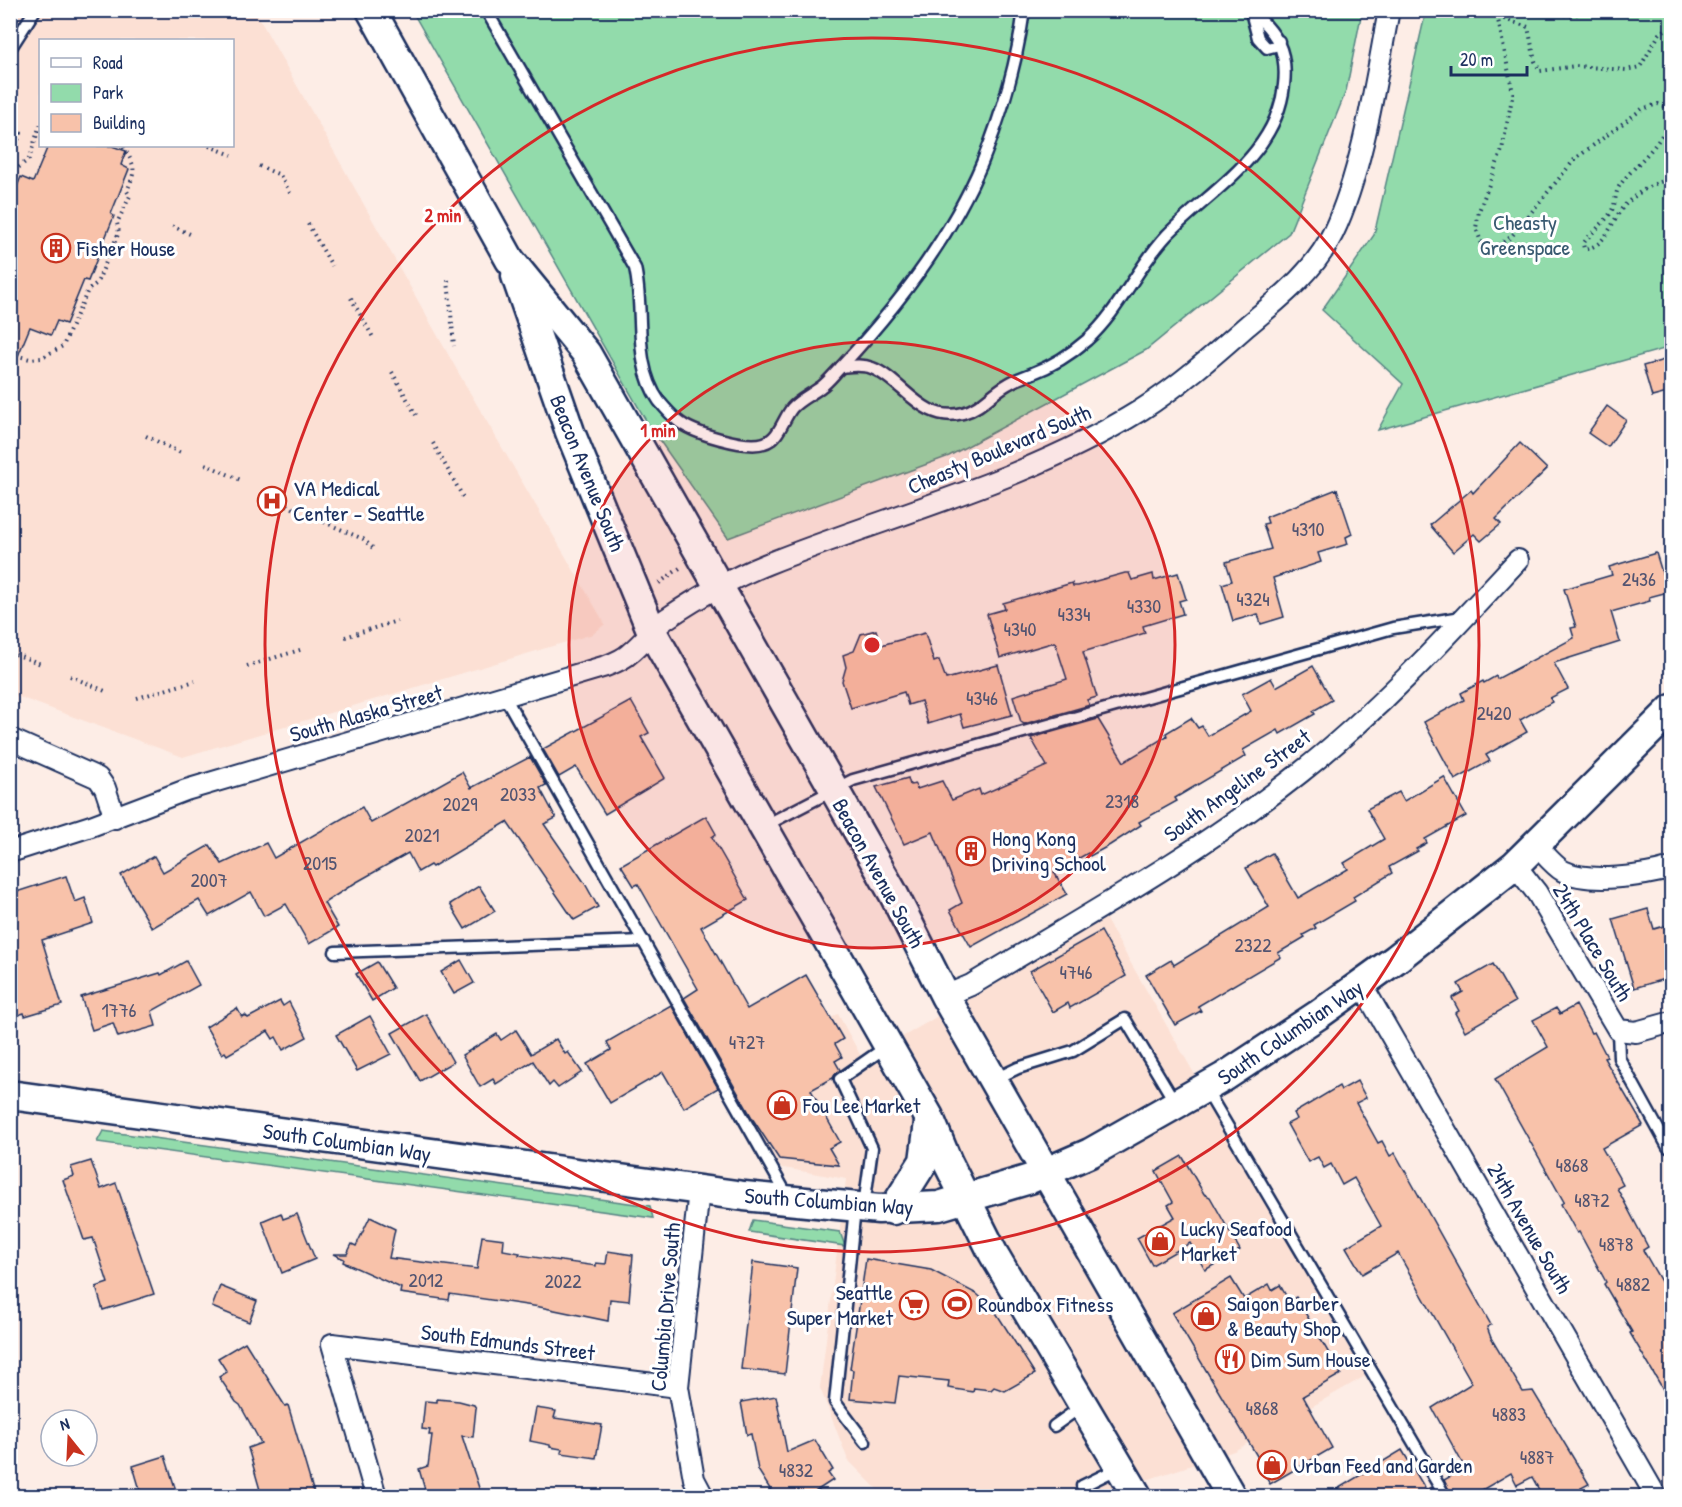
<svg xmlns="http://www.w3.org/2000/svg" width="1682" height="1507" font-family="'Patrick Hand',sans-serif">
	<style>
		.built { fill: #fce0d4; fill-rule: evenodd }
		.green { fill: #92dbab; stroke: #568584; stroke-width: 1.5 }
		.building { fill: #f8c2aa; stroke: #1b2f5e; stroke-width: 1.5 }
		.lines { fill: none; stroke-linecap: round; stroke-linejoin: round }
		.lane-casing { stroke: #1b2f5e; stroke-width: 15 }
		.street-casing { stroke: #1b2f5e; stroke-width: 24 }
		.secondary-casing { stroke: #1b2f5e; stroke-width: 33 }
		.path { stroke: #1b2f5e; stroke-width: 4; stroke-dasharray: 1.5 4.5; stroke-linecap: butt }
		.lane { stroke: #fff; stroke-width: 10 }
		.street { stroke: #fff; stroke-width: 20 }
		.secondary { stroke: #fff; stroke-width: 28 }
		.ring { fill: none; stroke: #d62828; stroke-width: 3 }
		.labels { text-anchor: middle; stroke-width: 6; stroke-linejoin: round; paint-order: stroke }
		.number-label { font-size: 20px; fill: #525471 }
		.park-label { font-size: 22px; fill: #395a71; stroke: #fff }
		.poi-label { font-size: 22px; fill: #1b2f5e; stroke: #fff; text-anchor: start }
		.street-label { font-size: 22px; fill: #1b2f5e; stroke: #fff }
		.centre { fill: #d62828; stroke: #fff; stroke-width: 3 }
		.ring-label { font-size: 18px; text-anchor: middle; font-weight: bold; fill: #d62828; stroke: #fff; stroke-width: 6; stroke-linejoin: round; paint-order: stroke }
	</style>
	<rect width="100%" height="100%" fill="#fdede6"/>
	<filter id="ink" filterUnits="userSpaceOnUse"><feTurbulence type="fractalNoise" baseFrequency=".0167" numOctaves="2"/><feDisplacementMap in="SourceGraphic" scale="12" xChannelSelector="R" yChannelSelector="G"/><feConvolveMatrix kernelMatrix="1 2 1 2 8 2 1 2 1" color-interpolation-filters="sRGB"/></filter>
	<g filter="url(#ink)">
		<!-- built -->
		<g class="built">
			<path d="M11 11H255L462 379 605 624 593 634 183 757 11 694ZM40 40H232V146H40Z"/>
			<path d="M1105 918 1367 1375 1234 1451 1098 1496 883 1495 848 1460 820 1388 846 1179 778 1167 729 1077 838 1014 863 1060Z"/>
		</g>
		<!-- green -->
		<g class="green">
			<path d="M412 11H1362L1346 91 1289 233 1146 350 949 456 728 538 648 424Z"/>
			<path d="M1426 11H1671V347L1378 430 1403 384 1322 310 1374 235Z"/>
			<path d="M103 1131 650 1206 653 1218 97 1142Z"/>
			<path d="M753 1220 840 1232 845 1246 749 1232Z"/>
		</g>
		<!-- building -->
		<g class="building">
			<path d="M48 146H112L126 151 121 165 129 169 111 214 114 216 88 281 84 280 66 324 57 321 51 335 30 327 11 373 10 203 21 177 33 182Z"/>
			<path d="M1671 358V392L1652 397 1643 366Z"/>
			<path d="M1607 406 1626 420 1608 447 1588 433Z"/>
			<path d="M1520 443 1547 469 1496 519 1501 524 1481 541 1474 534 1453 552 1430 525 1471 490 1473 493Z"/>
			<path d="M1337 489 1352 534 1346 537 1348 544 1318 553 1321 562 1273 578 1284 617 1261 624 1258 614 1233 621 1222 584 1232 581 1226 562 1271 549 1263 524 1268 523 1266 517Z"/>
			<path d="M1656 553 1668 592 1649 597 1650 601 1611 612 1620 642 1554 663 1568 689 1550 698 1552 702 1520 720 1527 732 1486 755 1490 761 1455 780 1424 722 1464 700 1461 693 1483 681 1484 683 1496 676 1497 679 1574 638 1571 628 1576 627 1564 589 1612 575 1609 567Z"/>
			<path d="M1125 573H1129L1132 580 1153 574 1154 580 1178 573 1186 599 1179 601 1183 614 1143 626 1145 633 1083 652 1097 697 1087 700 1090 705 1024 724 1021 722 1013 696 1067 679 1055 642 1000 658 987 614 1005 609 1003 603 1038 593 1072 583 1073 586H1078Z"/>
			<path d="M876 630 881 645 925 633 934 662 939 660 946 679 998 665 1012 715 964 727 960 714 928 724 921 701 908 705 904 692 851 708 842 681 846 667 843 655 854 651 861 634Z"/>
			<path d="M1313 666 1332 700 1313 711 1315 714 1280 734 1278 730 1243 750 1246 756 1175 798 1177 801 1139 822 1141 825 1110 845 1090 856 1088 853 1054 872 1067 894 971 947 950 910 962 903 933 832 904 844 876 787 908 778 910 785 916 784 917 789 942 781 952 800 979 789 981 795 1047 766 1031 738 1098 719 1124 762 1167 736 1166 733 1191 718 1198 728 1202 726 1208 736 1251 711 1242 694 1271 678 1276 687Z"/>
			<path d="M631 701 649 733 641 737 665 778 605 814 576 767 559 777 543 749Z"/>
			<path d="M530 757 546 785 540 788 556 818 544 824 584 882 598 907 574 920 507 822 432 867 430 865 418 872 408 853 355 883 324 903 338 927 309 944 286 904 264 916 251 892 209 916 199 900 152 928 121 875 154 856 163 872 210 845 222 864 266 843 274 858 362 807 371 823 462 772 471 788Z"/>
			<path d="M1444 777 1466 816 1425 839 1427 843 1416 849 1418 851 1389 867 1392 873 1353 897 1355 901 1314 925 1316 928 1303 935 1305 937 1278 953 1281 957 1198 1006 1201 1011 1175 1025 1146 975 1171 960 1174 965 1269 907 1246 868 1272 853 1298 898 1348 869 1344 863 1384 839 1367 809 1399 792 1404 801Z"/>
			<path d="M706 816 716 834 712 837 748 900 701 927 747 1009 806 975 843 1039 835 1044 842 1057 835 1061 840 1070 833 1078 811 1090 840 1142 829 1148 839 1165 779 1159 754 1121 684 998 698 989 638 884 634 886 621 865Z"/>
			<path d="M66 876 75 902 85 898 93 923 42 940 62 1005 25 1016 24 1013 15 1016 10 1002V894Z"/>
			<path d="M479 886 495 911 465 929 450 904Z"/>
			<path d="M1648 909 1654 929 1671 924V977L1634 988 1613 919Z"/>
			<path d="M1101 931 1126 976 1070 1008 1068 1003 1053 1012 1030 971Z"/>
			<path d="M461 960 474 983 454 994 441 972Z"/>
			<path d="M186 961 199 985 152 1011 156 1026 118 1037 113 1023 92 1030 81 997 160 973 161 975Z"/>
			<path d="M377 962 393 988 372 1001 356 974Z"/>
			<path d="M1493 964 1515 1002 1465 1031 1455 1013 1459 1011 1452 998 1463 992 1458 984Z"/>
			<path d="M280 1001 283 1006 289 1002 307 1037 283 1050 276 1037 273 1039 268 1031 227 1055 225 1052 222 1054 206 1027 237 1008 242 1017 245 1015 248 1018Z"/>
			<path d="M671 1005 718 1088 684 1108 663 1072 610 1103 587 1064 611 1050 607 1042Z"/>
			<path d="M1576 1005 1591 1033 1594 1032 1607 1057 1604 1058 1643 1125 1602 1148 1623 1185 1617 1188 1648 1247 1643 1250 1671 1299V1403L1630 1333 1632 1332 1604 1284 1606 1282 1579 1232 1577 1233 1561 1204 1564 1202 1495 1079 1548 1047 1533 1020 1556 1008 1560 1014Z"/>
			<path d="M426 1014 453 1062 420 1081 392 1033Z"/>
			<path d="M370 1016 391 1054 357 1071 336 1035Z"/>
			<path d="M516 1030 531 1054 556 1039 565 1054 568 1052 582 1072 558 1088 553 1082 549 1086 533 1061 496 1084 493 1079 480 1087 462 1055 497 1034 501 1040Z"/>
			<path d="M1357 1081 1366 1098 1356 1103 1378 1143 1382 1141 1390 1156 1395 1153 1491 1325 1487 1327 1491 1338 1523 1392 1533 1391 1589 1484 1581 1488 1586 1497H1543L1532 1477 1517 1485 1511 1473 1470 1497H1452L1444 1480 1465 1468 1432 1408 1472 1383 1398 1253 1362 1274 1346 1247 1381 1226 1354 1178 1342 1185 1331 1164 1324 1168 1318 1157 1308 1162 1287 1124 1297 1119 1294 1113 1339 1086 1341 1090Z"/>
			<path d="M1182 1156 1204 1194 1210 1197 1240 1250 1205 1270 1190 1243 1152 1265 1137 1238 1175 1217 1168 1205 1173 1202 1156 1171Z"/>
			<path d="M91 1161 101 1189 116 1183 154 1294 103 1310 96 1287 108 1283 93 1238 84 1240 63 1180 74 1176 71 1167Z"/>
			<path d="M281 1213 283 1219 297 1214 315 1259 282 1273 262 1221Z"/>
			<path d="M370 1217 395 1229 389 1258 477 1269 482 1236 504 1239 503 1250 520 1253 519 1255 596 1266V1263L606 1264 608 1251 633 1255 629 1301 610 1299 608 1321 540 1307 450 1294 449 1300 400 1293 401 1288 343 1262 344 1259 333 1254H347L352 1244 356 1246Z"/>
			<path d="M866 1259 931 1270 977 1294 995 1311 1035 1374 1005 1391 994 1387 991 1390 974 1388 973 1392 948 1388 949 1381 899 1376 895 1403 850 1399 853 1370 850 1369Z"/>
			<path d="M753 1262 797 1268 785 1374 741 1369Z"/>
			<path d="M1231 1278 1244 1299 1269 1284 1272 1290 1280 1285 1289 1301 1296 1297 1341 1374 1303 1396 1332 1448 1270 1484 1257 1463 1260 1461 1172 1313Z"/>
			<path d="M220 1286 257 1301 249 1322 212 1307Z"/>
			<path d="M245 1342 285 1406 288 1405 315 1497H262L248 1448 261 1443 240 1405 236 1402 219 1377 227 1372 218 1358Z"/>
			<path d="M776 1396 787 1452 815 1440 833 1470 828 1473 833 1480 807 1497H775L758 1470 751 1434 747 1435 741 1402Z"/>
			<path d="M437 1399 459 1401 474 1405 476 1408 473 1437 462 1436 482 1497H427L419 1469 428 1466 432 1435H429L430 1430 422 1429 425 1401 437 1402Z"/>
			<path d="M536 1408 556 1411 554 1418 602 1425 596 1458 561 1453 562 1449 550 1447V1445L530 1441Z"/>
			<path d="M1402 1450 1426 1490 1431 1487 1437 1497H1324Z"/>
			<path d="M165 1456 178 1497H142L133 1466Z"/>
		</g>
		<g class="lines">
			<!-- lane casing -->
			<g class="lane-casing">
				<g id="lane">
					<path d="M486 10 635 268C645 311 632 363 659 401 664 407 671 415 678 421 692 433 746 449 764 443 779 439 783 419 792 408 799 400 812 394 821 387 828 382 834 374 840 368 896 308 950 239 982 163 1002 114 1017 63 1024 10"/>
					<path d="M1251 12 1258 38 1267 48 1275 46 1279 41"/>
					<path d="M10 49 35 10"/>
					<path d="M841 367C851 366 862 364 872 368 903 380 922 424 963 413 981 408 992 393 1008 384 1016 379 1024 377 1033 373 1052 366 1072 353 1087 340 1120 310 1137 267 1167 235 1212 189 1277 154 1284 85 1288 50 1276 32 1250 10"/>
					<path d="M505 697 788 1197"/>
					<path d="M764 826 853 780 1393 628 1462 617"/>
					<path d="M335 952 644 941"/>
					<path d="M1618 1030 1619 1058 1668 1147"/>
					<path d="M993 1080 1018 1068 1073 1051 1125 1019 1176 1104"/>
					<path d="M1205 1088 1445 1496"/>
					<path d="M864 1206 872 1148 840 1079 886 1047"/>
					<path d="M855 1208 835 1402 865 1442"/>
					<path d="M1054 1426 1082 1406"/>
					<path d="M1082 1486 1119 1468"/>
				</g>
			</g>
			<!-- street casing -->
			<g class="street-casing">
				<g id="street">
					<path d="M10 739 98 778 105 788 115 818"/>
					<path d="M1536 845C1544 853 1553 865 1563 871 1589 884 1645 876 1672 868"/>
					<path d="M10 852 91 826 186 790 606 666C614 663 624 659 630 653 643 643 653 628 666 619 697 598 732 578 767 564 892 514 1025 482 1141 410 1179 386 1214 355 1248 325 1279 299 1315 271 1333 233 1363 170 1376 79 1389 10"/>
					<path d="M1515 865 1537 893 1618 1030 1636 1032 1672 1022"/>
					<path d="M1362 985 1656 1496"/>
					<path d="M945 996 971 985C1082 918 1198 854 1300 773 1380 710 1449 634 1518 560"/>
					<path d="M699 1190 678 1387 694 1479 703 1496"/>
					<path d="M376 1496 332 1344 678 1387"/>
				</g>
			</g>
			<!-- secondary casing -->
			<g class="secondary-casing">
				<g id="secondary">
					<path d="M371 10 510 260 586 353 893 893 945 996 1231 1496"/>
					<path d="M516 276 570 432 652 632 929 1117 948 1163 993 1253 1137 1496"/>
					<path d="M10 1095 744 1196 879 1209 939 1206 1030 1179 1090 1153 1224 1077 1318 1015 1396 959 1515 865 1672 709"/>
					<path d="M893 1210 924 1161 929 1122"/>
				</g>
			</g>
			<!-- path -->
			<g class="path">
				<path d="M1496 10 1513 93 1502 150 1479 211 1476 228 1481 242 1496 246 1511 237 1575 159 1642 109 1658 104 1670 108C1671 139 1636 162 1620 185 1615 192 1616 201 1613 208 1608 221 1591 232 1583 244L1584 249C1607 247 1611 221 1624 206 1635 194 1656 180 1672 180"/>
				<path d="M1547 10 1569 16 1593 10"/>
				<path d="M1498 17 1528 27 1535 61 1540 71 1576 66 1626 70 1640 67 1660 33 1672 26"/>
				<path d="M10 128 21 133 10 159"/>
				<path d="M209 146 232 155"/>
				<path d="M259 166 280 175 290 193"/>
				<path d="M10 183 18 168 29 159 40 125"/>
				<path d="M308 224 332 266"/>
				<path d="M172 226 190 234"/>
				<path d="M448 280 454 346"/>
				<path d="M351 298 374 339"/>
				<path d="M10 354 30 359 41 358 63 346 88 290 97 283 119 232 117 223 130 196 127 191C137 168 135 167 123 146"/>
				<path d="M392 372 416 415"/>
				<path d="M146 436 181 453"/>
				<path d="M433 443 463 497"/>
				<path d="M205 464 243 481"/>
				<path d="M265 495 301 512"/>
				<path d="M324 522 363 539 375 550"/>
				<path d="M659 583 680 568"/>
				<path d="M345 637 397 621"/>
				<path d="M10 652 41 664"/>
				<path d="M247 666 303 649"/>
				<path d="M70 676 105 691"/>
				<path d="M137 698 195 681"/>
			</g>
			<!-- lane -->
			<use href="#lane" class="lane"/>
			<!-- street -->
			<use href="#street" class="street"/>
			<!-- secondary -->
			<use href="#secondary" class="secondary"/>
		</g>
	</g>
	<!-- distance rings -->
	<circle cx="872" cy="645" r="303" fill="#d62828" fill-opacity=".12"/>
	<g class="ring">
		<circle cx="872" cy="645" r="303"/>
		<circle cx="872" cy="645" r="607"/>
	</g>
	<!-- icons -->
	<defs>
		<g id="building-ring" transform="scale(1.5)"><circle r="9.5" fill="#fff" stroke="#c8321e" stroke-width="1.5"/><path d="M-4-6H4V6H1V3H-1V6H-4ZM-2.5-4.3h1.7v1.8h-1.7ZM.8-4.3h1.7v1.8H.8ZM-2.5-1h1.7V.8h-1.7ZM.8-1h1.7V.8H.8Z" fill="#c8321e"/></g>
		<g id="hospital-ring" transform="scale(1.5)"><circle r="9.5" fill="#fff" stroke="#c8321e" stroke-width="1.5"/><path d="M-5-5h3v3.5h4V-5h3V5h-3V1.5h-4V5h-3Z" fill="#c8321e"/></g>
		<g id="shop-ring" transform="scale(1.5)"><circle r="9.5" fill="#fff" stroke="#c8321e" stroke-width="1.5"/><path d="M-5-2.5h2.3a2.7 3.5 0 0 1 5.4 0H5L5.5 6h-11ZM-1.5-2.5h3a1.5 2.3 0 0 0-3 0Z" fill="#c8321e"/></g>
		<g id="stadium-ring" transform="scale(1.5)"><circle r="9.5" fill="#fff" stroke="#c8321e" stroke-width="1.5"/><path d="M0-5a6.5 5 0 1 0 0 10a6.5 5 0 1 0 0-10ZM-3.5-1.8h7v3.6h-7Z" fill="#c8321e"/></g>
		<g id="supermarket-ring" transform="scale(1.5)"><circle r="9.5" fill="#fff" stroke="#c8321e" stroke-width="1.5"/><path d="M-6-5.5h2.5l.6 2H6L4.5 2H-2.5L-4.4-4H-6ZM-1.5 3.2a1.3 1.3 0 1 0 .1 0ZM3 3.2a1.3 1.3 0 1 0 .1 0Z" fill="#c8321e"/></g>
		<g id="restaurant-ring" transform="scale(1.5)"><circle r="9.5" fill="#fff" stroke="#c8321e" stroke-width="1.5"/><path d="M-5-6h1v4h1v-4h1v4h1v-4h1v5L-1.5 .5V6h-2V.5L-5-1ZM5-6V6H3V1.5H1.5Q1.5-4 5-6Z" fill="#c8321e"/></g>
	</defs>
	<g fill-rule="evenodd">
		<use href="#building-ring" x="56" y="248"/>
		<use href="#hospital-ring" x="272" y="501"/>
		<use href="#building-ring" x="971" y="851"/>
		<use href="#shop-ring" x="782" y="1105"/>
		<use href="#shop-ring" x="1160" y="1241"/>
		<use href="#stadium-ring" x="957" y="1304"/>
		<use href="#supermarket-ring" x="914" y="1305"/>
		<use href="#shop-ring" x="1206" y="1316"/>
		<use href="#restaurant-ring" x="1230" y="1359"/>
		<use href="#shop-ring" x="1272" y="1465"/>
	</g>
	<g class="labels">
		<!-- number labels -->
		<g class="number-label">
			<text x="1308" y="536">4310</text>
			<text x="1639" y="586">2436</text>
			<text x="1253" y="606">4324</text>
			<text x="1144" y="613">4330</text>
			<text x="1074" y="621">4334</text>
			<text x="1020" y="636">4340</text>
			<text x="982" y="705">4346</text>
			<text x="1494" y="720">2420</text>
			<text x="518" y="801">2033</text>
			<text x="1122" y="808">2318</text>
			<text x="460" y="811">2029</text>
			<text x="422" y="842">2021</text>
			<text x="320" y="870">2015</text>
			<text x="209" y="887">2007</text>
			<text x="1253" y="952">2322</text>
			<text x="1076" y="979">4746</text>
			<text x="119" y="1017">1776</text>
			<text x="747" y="1049">4727</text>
			<text x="1572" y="1172">4868</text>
			<text x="1592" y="1207">4872</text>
			<text x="1616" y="1251">4878</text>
			<text x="426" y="1287">2012</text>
			<text x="563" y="1288">2022</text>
			<text x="1633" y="1291">4882</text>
			<text x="1262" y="1415">4868</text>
			<text x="1509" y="1421">4883</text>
			<text x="1537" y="1464">4887</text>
			<text x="796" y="1477">4832</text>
		</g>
		<!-- park labels -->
		<g class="park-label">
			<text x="1525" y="230">Cheasty<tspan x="1525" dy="25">Greenspace</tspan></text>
		</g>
		<!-- poi labels -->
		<g class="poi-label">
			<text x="77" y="256">Fisher House</text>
			<text x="293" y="496">VA Medical<tspan x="293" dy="25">Center - Seattle</tspan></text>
			<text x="992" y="846">Hong Kong<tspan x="992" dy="25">Driving School</tspan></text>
			<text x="803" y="1113">Fou Lee Market</text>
			<text x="1181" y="1236">Lucky Seafood<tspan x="1181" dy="25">Market</tspan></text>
			<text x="893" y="1300" text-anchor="end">Seattle<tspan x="893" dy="25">Super Market</tspan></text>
			<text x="1227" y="1311">Saigon Barber<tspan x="1227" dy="25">&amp; Beauty Shop</tspan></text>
			<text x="978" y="1312">Roundbox Fitness</text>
			<text x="1251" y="1367">Dim Sum House</text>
			<text x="1293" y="1473">Urban Feed and Garden</text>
		</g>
		<!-- street labels -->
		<g class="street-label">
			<text transform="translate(999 449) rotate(-23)" y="8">Cheasty Boulevard South</text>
			<text transform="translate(588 473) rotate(68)" y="8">Beacon Avenue South</text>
			<text transform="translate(366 713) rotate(-16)" y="8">South Alaska Street</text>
			<text transform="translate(1237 785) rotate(-36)" y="8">South Angeline Street</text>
			<text transform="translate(879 873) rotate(61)" y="8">Beacon Avenue South</text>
			<text transform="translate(1593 942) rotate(59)" y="8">24th Place South</text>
			<text transform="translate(1290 1032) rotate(-34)" y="8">South Columbian Way</text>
			<text transform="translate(347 1142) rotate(8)" y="8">South Columbian Way</text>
			<text transform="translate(829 1201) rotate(4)" y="8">South Columbian Way</text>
			<text transform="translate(1530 1228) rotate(60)" y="8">24th Avenue South</text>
			<text transform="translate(665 1307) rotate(-85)" y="8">Columbia Drive South</text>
			<text transform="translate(508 1342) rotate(7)" y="8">South Edmunds Street</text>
		</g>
	</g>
	<circle cx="872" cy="645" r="9" class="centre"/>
	<g class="ring-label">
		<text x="443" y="222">2 min</text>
		<text x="658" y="437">1 min</text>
	</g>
	<!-- margin -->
	<rect width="1682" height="1507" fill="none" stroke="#fff" stroke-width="36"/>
	<rect x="18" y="18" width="1646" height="1471" fill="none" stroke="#1b2f5e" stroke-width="2" filter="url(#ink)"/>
	<!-- legend -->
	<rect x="39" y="39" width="195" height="108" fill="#ffffff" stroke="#a4acbf" stroke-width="1.5"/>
	<rect x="51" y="58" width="30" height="9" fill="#ffffff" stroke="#a4acbf" stroke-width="1.5"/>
	<text x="93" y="69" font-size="18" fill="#1b2f5e">Road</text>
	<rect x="51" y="84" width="30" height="18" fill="#92dbab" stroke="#a4acbf" stroke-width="1.5"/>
	<text x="93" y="99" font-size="18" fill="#1b2f5e">Park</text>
	<rect x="51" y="114" width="30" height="18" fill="#f8c2aa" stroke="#a4acbf" stroke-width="1.5"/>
	<text x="93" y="129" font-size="18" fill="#1b2f5e">Building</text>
	<!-- north arrow -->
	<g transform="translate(69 1438) rotate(342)"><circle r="28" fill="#ffffff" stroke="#a4acbf" stroke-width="1.5"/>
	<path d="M0-4.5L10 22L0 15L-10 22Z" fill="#c8321e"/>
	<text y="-9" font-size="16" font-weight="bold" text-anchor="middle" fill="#1b2f5e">N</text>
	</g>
	<!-- scale -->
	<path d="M1451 66v9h76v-9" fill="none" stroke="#1b2f5e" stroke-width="3"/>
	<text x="1460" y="66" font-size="18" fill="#1b2f5e" stroke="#ffffff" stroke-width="4.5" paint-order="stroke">20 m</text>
</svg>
